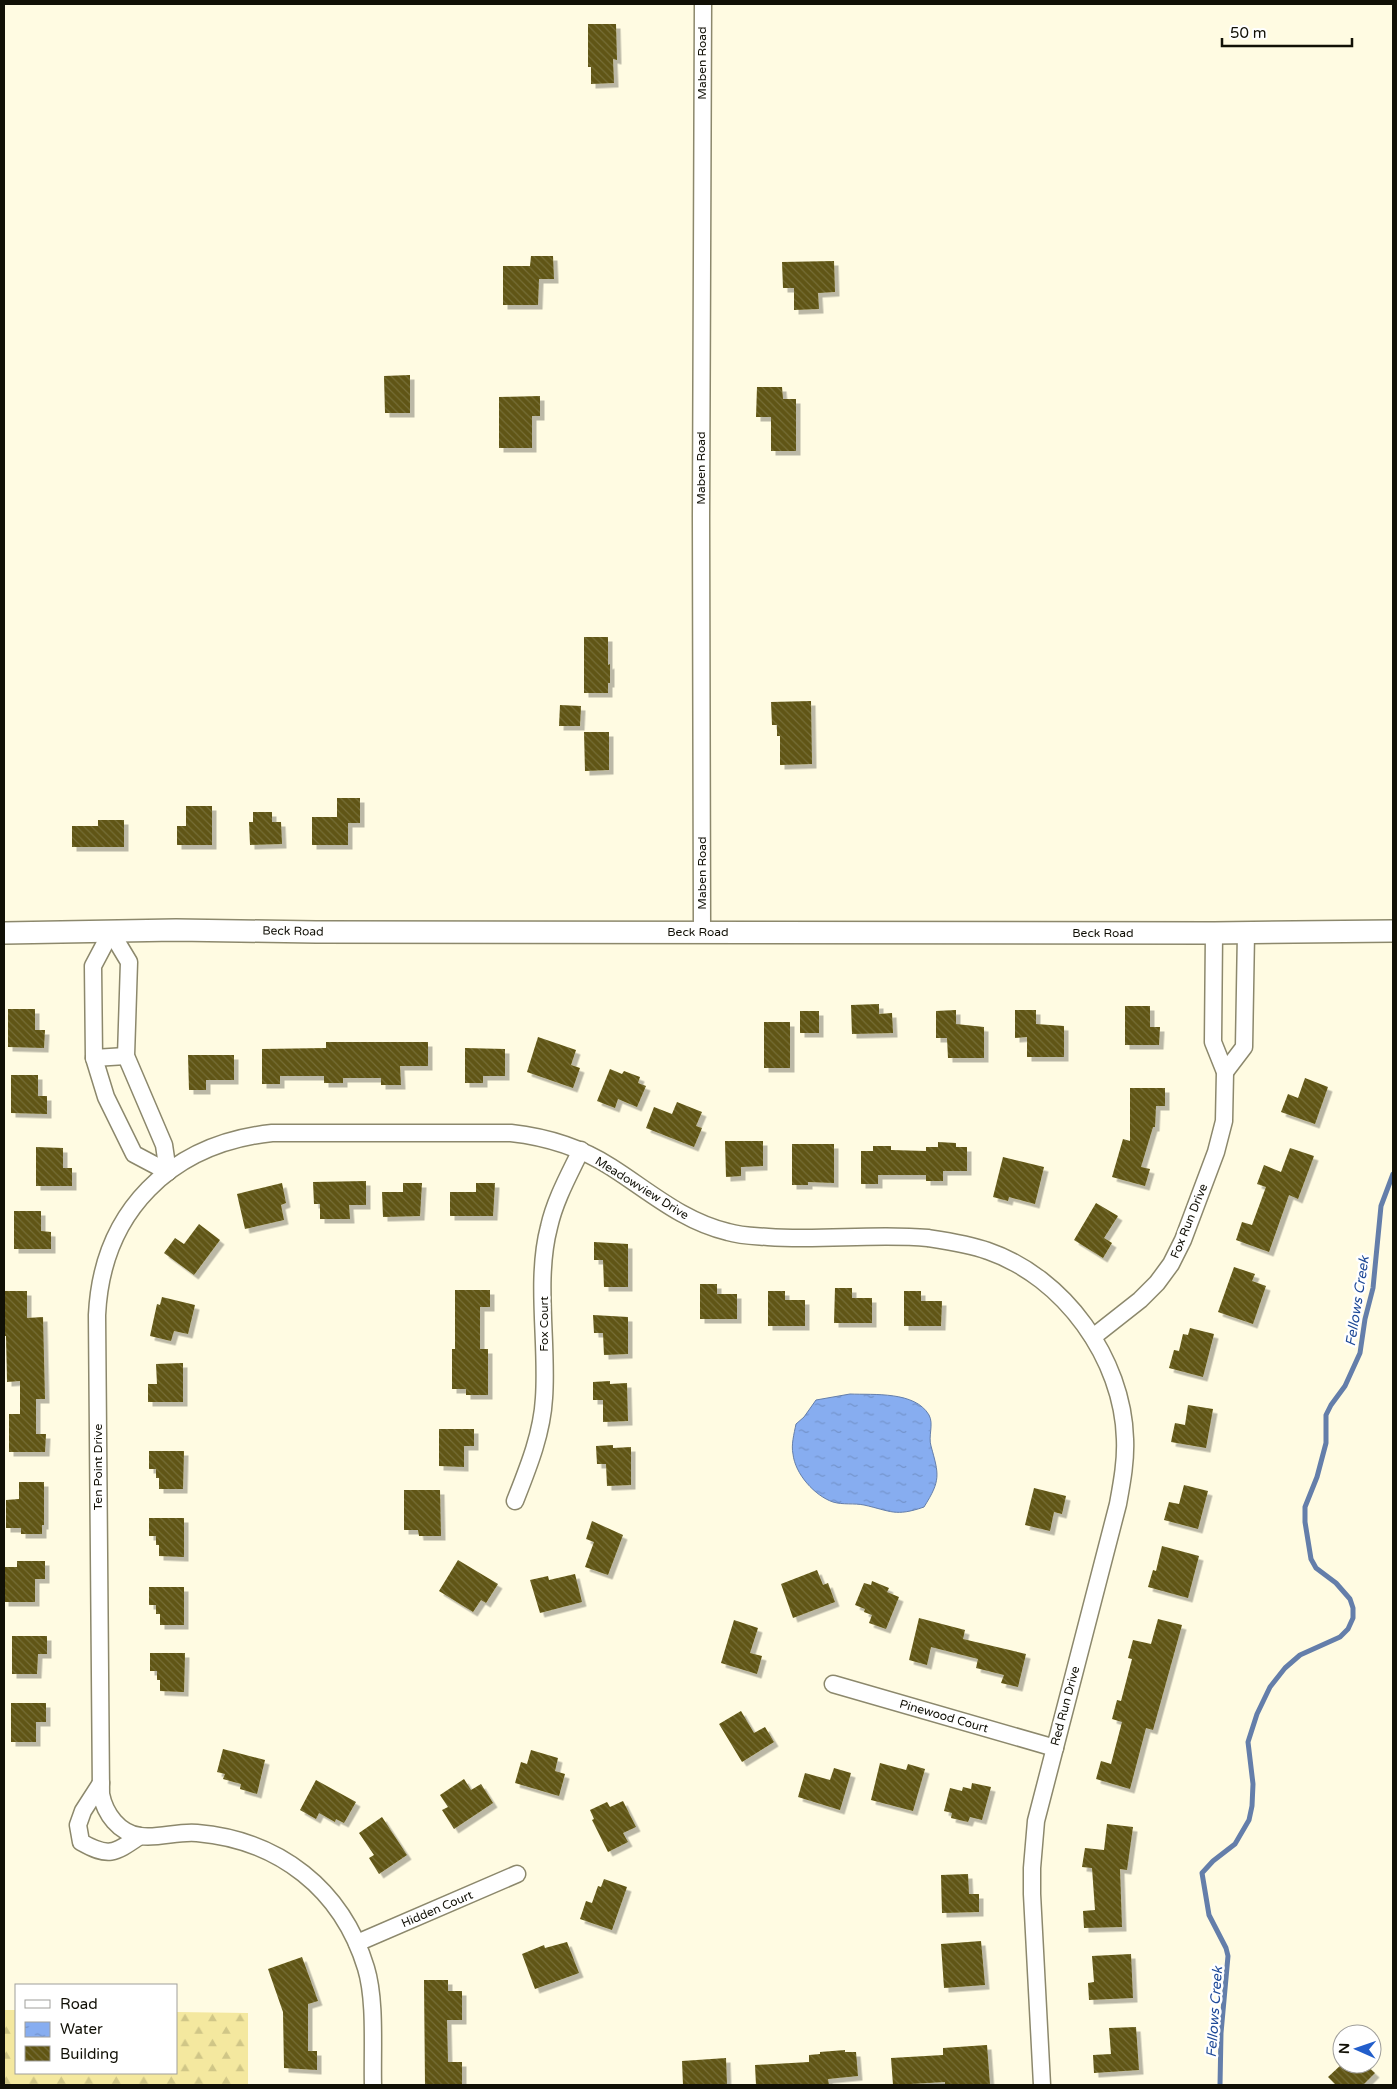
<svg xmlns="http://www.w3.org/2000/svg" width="1397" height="2089" font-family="'Varela Round',sans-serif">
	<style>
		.forest { fill: url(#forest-firs) }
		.water { fill: url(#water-ripples); stroke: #647eaa }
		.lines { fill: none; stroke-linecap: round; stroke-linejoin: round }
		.stream { stroke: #647eaa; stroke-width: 5 }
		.building { fill: url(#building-back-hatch); filter: url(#shadow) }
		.minor-casing { stroke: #8c886c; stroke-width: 19 }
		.major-casing { stroke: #8c886c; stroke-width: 24 }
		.minor { stroke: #fff; stroke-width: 16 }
		.major { stroke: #fff; stroke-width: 21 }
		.labels { text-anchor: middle; stroke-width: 5; stroke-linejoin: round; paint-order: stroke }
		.street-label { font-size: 12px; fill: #111006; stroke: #fff }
		.water-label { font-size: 14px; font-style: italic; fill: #1f4a98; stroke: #fff }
	</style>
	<defs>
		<pattern id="forest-firs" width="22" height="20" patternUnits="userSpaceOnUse" patternTransform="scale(1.25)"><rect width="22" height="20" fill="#f4e89f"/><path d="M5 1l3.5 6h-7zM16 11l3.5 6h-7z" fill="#d0c687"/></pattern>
		<pattern id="water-ripples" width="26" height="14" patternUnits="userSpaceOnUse" patternTransform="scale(1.25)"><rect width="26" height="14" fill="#87adf0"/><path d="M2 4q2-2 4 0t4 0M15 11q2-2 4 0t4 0" fill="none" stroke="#7494cc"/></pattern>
		<pattern id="building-back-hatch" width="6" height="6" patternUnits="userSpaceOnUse" patternTransform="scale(1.25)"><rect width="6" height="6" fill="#605512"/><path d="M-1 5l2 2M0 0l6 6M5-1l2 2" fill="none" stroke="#766e3a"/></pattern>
		<filter id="shadow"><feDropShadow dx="4.5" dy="4.5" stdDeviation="0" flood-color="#0004"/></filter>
	</defs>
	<rect width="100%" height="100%" fill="#fffbe2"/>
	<!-- forest -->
	<path class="forest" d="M4 2010H16V2073H176V2012L248 2013V2085H4Z"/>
	<!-- water -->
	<path class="water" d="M850 1394C874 1395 915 1391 929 1415 934 1424 928 1436 931 1446 939 1475 941 1480 924 1507 895 1517 891 1511 864 1505 854 1503 843 1505 833 1502 815 1496 795 1474 793 1454 791 1445 794 1434 796 1424L804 1417 816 1400Z"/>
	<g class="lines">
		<!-- stream -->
		<path class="stream" d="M1220 2085 1221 2033 1228 1956 1226 1948 1209 1915 1202 1873 1213 1861 1235 1844 1249 1820 1252 1806 1253 1784 1248 1742 1257 1714 1270 1687 1285 1668 1300 1655 1340 1637 1348 1629 1353 1618V1608L1350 1599 1336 1583 1316 1568 1311 1559 1305 1522V1507L1317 1477 1326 1443V1415L1331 1405 1345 1386 1360 1353 1365 1319 1373 1288 1381 1206 1393 1174"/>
	</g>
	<!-- building -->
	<g class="building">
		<path d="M588 24H616L617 60 613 59 614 83 591 84V67H588Z"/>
		<path d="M531 256H553L554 279H539L538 305H503V266H530Z"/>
		<path d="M834 261 835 292 818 293 819 309 794 310V288H783L782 262Z"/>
		<path d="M410 375V413H385L384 376Z"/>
		<path d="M757 387H782L783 399H796V451H771V417H756Z"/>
		<path d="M540 396V416H532V448H499V397Z"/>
		<path d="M584 637H608V665L610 664V683H608V693H584Z"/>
		<path d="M811 701 812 764 780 765V736H777V725H772L771 702Z"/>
		<path d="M560 705 581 706 580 726H559Z"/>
		<path d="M584 732H609V770L585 771Z"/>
		<path d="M337 798H360V823H348V845H312V817H337Z"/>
		<path d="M186 806H212V845H177V826H186Z"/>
		<path d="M253 812H272V822H281L282 844 250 845 249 822H253Z"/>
		<path d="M98 820H124V847H72V826H98Z"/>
		<path d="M879 1004V1014L892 1013 893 1033 852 1034 851 1005Z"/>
		<path d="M1125 1006H1150V1027H1160L1159 1045H1125Z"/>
		<path d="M8 1009H35V1030H45L44 1048 8 1047Z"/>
		<path d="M956 1010V1024L984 1027V1058H948L947 1038H936V1011Z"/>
		<path d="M1015 1010H1036V1024L1064 1026V1057H1027V1037L1015 1038Z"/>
		<rect x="800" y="1011" width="19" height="22"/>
		<rect x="764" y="1022" width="26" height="46"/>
		<path d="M538 1037 576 1050 571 1065 580 1068 573 1088 527 1072Z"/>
		<path d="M326 1042H428V1066H400L401 1085H381V1078H343V1083H324V1076H280V1084H262V1049L326 1048Z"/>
		<path d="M465 1048 505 1049V1076H483V1083H465Z"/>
		<path d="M188 1055H234V1080H206V1090H189Z"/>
		<path d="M610 1069 622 1074 624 1071 640 1077 638 1083 646 1086 637 1107 618 1099 615 1108 597 1101Z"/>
		<path d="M11 1075H38V1096H47V1114L11 1113Z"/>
		<path d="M1305 1078 1328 1087 1315 1124 1281 1112 1288 1094 1298 1098Z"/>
		<path d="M1130 1088H1165V1106H1156L1155 1127H1153L1141 1167 1150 1169 1145 1186 1112 1177 1123 1139 1130 1141Z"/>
		<path d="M677 1102 702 1112 696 1126 702 1128 694 1147 646 1128 654 1107 672 1114Z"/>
		<path d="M725 1141H763V1166L741 1167V1176L726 1177Z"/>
		<path d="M938 1142 956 1143V1147H967V1171H943V1181H926V1175H878V1184H861V1151H873V1146H891V1150L926 1151V1147H938Z"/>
		<path d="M792 1144H834V1183L808 1182V1185H792Z"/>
		<path d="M36 1147 63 1148V1168H72V1186H36Z"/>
		<path d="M1290 1148 1314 1156 1298 1199 1289 1195 1269 1252 1236 1240 1242 1222 1252 1225 1266 1187 1257 1184 1264 1165 1281 1172Z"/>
		<path d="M1003 1157 1044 1167 1035 1204 1009 1197 1008 1201 993 1197Z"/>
		<path d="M366 1181V1205H349L350 1219H320V1204H314L313 1182Z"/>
		<path d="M282 1183 286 1203 281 1205 284 1220 245 1229 237 1194Z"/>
		<path d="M403 1183H422L420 1216 383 1217 382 1192H403Z"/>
		<path d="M476 1183H495L493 1216H450V1192H476Z"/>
		<path d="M1096 1203 1118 1216 1104 1238 1112 1243 1103 1258 1074 1240Z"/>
		<path d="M14 1211H41V1231L51 1232V1249H14Z"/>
		<path d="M199 1224 220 1240 194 1275 164 1253 175 1238 184 1244Z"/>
		<path d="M594 1242 628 1244V1287H604L603 1260H594Z"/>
		<path d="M1234 1267 1255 1274 1252 1281 1266 1286 1253 1324 1218 1312Z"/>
		<path d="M700 1284H717V1294H737V1319H700Z"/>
		<path d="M835 1288H852V1298H872V1323H834Z"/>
		<path d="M455 1290H490V1307H480V1349H488V1395H466V1389H452V1349H455Z"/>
		<path d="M4 1291H27V1318L43 1317 45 1399H36V1434H46L45 1452H9V1414H20V1381L7 1382 6 1336H4Z"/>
		<path d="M768 1291H785V1300H805V1326H768Z"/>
		<path d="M904 1291H921V1301H942L941 1326H904Z"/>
		<path d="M162 1297 195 1305 188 1334 174 1331 171 1341 150 1336 157 1304 160 1305Z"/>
		<path d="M593 1315 628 1317V1354L604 1355 603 1333H594Z"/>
		<path d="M1190 1328 1214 1334 1203 1377 1169 1368 1174 1350 1179 1351 1183 1334 1188 1335Z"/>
		<path d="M183 1363V1402H148V1384H157L156 1364Z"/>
		<path d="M610 1381V1384L627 1383 628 1421 603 1422V1400H593V1382Z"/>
		<path d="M1188 1405 1213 1409 1206 1448 1171 1442 1175 1423 1185 1425Z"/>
		<path d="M439 1429H474V1446H464V1467L439 1466Z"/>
		<path d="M613 1445V1448L631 1447V1485L607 1486 606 1464H597L596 1446Z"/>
		<path d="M149 1451H184L183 1489H159V1478H156V1469H149Z"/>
		<path d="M19 1482H44V1525H42V1534H21V1528H6V1500L19 1499Z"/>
		<path d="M1184 1485 1208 1491 1198 1529 1164 1520 1169 1502 1179 1504Z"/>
		<path d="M1034 1488 1066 1496 1062 1514 1054 1512 1050 1531 1025 1525Z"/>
		<path d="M404 1490H440L441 1536H419L418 1530H404Z"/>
		<path d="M149 1518H184V1557L159 1556V1545H156V1536H149Z"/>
		<path d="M592 1521 623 1535 608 1575 585 1567 594 1542 586 1539Z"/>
		<path d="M1162 1546 1199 1556 1188 1598 1148 1587 1153 1570 1156 1571Z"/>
		<path d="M458 1560 498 1584 486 1603 481 1600 473 1612 439 1591Z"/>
		<path d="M17 1561H45V1579H35V1602H4V1567H17Z"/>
		<path d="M817 1570 823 1585 828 1583 835 1602 793 1618 781 1584Z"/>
		<path d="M575 1574 582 1602 540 1613 530 1580 548 1576 549 1580Z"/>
		<path d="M872 1581 889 1588 887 1592 899 1597 886 1629 869 1623 872 1615 864 1612 865 1609 855 1605 864 1583 871 1585Z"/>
		<path d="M149 1587H184V1625H160V1614H156V1605H149Z"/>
		<path d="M919 1618 965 1630 963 1639 1026 1654 1018 1687 1001 1683 1004 1675 976 1668 978 1659 931 1647 927 1665 909 1660Z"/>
		<path d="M1158 1619 1182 1625 1153 1730 1146 1728 1130 1789 1096 1779 1101 1761 1111 1764 1122 1722 1112 1719 1117 1700 1121 1701 1132 1659 1128 1658 1133 1640 1151 1644Z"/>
		<path d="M734 1620 758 1628 750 1653 762 1656 757 1674 721 1663Z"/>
		<path d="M12 1636H47V1654H38L37 1674H12Z"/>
		<path d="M150 1653H185L184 1692 160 1691V1680H157V1671H150Z"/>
		<path d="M11 1703H46V1722H36V1742H11Z"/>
		<path d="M741 1711 754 1733 765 1727 774 1742 742 1762 719 1724Z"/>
		<path d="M223 1749 265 1760 257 1794 240 1789 241 1784 223 1779 225 1774 217 1772Z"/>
		<path d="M531 1750 558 1758 555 1771 565 1774 559 1796 515 1783 521 1762 527 1764Z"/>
		<path d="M880 1763 906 1770 908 1764 925 1769 913 1811 871 1800Z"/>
		<path d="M834 1768 851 1773 840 1810 798 1797 805 1773 830 1780Z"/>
		<path d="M464 1779 471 1790 481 1784 493 1803 454 1829 442 1810 448 1807 440 1795Z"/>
		<path d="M316 1780 356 1802 344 1823 336 1819 335 1822 319 1813 316 1819 300 1810Z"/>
		<path d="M972 1783 991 1787 982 1820 970 1817 968 1822 951 1818 952 1813 944 1811 950 1788 962 1791 963 1787 971 1789Z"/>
		<path d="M623 1801 636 1827 623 1833 628 1842 608 1852 592 1820 594 1819 590 1810 607 1802 610 1807Z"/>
		<path d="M382 1817 407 1855 379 1874 369 1858 374 1855 359 1833Z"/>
		<path d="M1107 1824 1133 1827 1127 1870 1120 1869 1122 1927 1084 1928 1083 1911 1095 1910 1092 1868 1082 1867 1085 1848 1104 1850Z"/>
		<path d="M968 1874 969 1894H979V1912L942 1913 941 1875Z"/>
		<path d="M604 1879 627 1887 612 1930 580 1919 586 1901 592 1903 598 1886 601 1887Z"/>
		<path d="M981 1941 985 1985 944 1988 941 1944Z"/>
		<path d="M567 1942 579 1973 535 1989 522 1954 544 1945 545 1948Z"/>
		<path d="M1131 1954 1133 1998 1089 2000 1088 1983 1094 1982 1092 1956Z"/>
		<path d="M302 1957 318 2001 308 2004V2051H317V2070L284 2068 283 2012 268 1969Z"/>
		<path d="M424 1980H448V1991H462V2020H447L448 2062H462V2085H425Z"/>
		<path d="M1136 2027 1139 2070 1094 2073 1093 2055 1111 2054 1109 2028Z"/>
		<path d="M987 2045 990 2085H945V2082L893 2085 891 2058 943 2055V2048Z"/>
		<path d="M845 2050V2052H856L858 2076 828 2079 829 2085H756L755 2065 809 2062V2055L820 2054V2052Z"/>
		<path d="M726 2058 727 2085H683L682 2061Z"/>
		<path d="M1342 2064H1365L1375 2073 1363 2085H1336L1328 2077Z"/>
	</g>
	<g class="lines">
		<!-- minor casing -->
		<g class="minor-casing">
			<g id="minor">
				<path d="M111 932 93 966 94 1058 106 1097 134 1154 168 1172"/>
				<path d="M111 932 129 962 126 1056 164 1145 168 1172"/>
				<path d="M702 932 701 517 703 4"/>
				<path d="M94 1058 126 1056"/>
				<path d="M1225 1072 1244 1047 1246 933"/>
				<path d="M1093 1337 1140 1300 1157 1283 1171 1264 1183 1240 1216 1152 1224 1121 1225 1072 1213 1042 1214 933"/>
				<path d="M515 1501C528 1468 542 1434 544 1398 548 1344 535 1280 549 1227 555 1200 569 1175 581 1150"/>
				<path d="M833 1684 1055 1748"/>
				<path d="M101 1783 83 1811 78 1825 81 1842C109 1858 115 1853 140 1836"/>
				<path d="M357 1943 517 1874"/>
				<path d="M373 2085C372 2050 376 2001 366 1968 342 1889 279 1840 197 1833 178 1831 158 1839 140 1836 119 1833 105 1814 101 1794L97 1315C102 1211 171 1144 272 1133H511C547 1137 580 1147 611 1167 649 1191 682 1221 728 1232 741 1236 755 1236 768 1237 821 1241 875 1233 928 1238 948 1241 969 1244 988 1251 1064 1277 1123 1359 1125 1439 1126 1461 1122 1482 1118 1504L1036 1821 1032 1868V1894L1042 2085"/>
			</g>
		</g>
		<!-- major casing -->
		<g class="major-casing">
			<path id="major" d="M4 933 176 930 316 932 1214 933 1393 931"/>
		</g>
		<!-- minor -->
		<use href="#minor" class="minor"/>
		<!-- major -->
		<use href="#major" class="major"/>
	</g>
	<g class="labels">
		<!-- street labels -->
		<g class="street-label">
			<text transform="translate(702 63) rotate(-90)" y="4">Maben Road</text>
			<text transform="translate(701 468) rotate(-90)" y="4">Maben Road</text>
			<text transform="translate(702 873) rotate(-90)" y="4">Maben Road</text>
			<text transform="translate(293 931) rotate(1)" y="4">Beck Road</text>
			<text x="698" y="936">Beck Road</text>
			<text x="1103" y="937">Beck Road</text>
			<text transform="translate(642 1188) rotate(32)" y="4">Meadowview Drive</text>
			<text transform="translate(1189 1221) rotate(-68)" y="4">Fox Run Drive</text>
			<text transform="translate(544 1324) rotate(-90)" y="4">Fox Court</text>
			<text transform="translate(98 1467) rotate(-90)" y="4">Ten Point Drive</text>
			<text transform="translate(1065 1706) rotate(-75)" y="4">Red Run Drive</text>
			<text transform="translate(944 1716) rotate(16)" y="4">Pinewood Court</text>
			<text transform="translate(437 1909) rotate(-23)" y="4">Hidden Court</text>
		</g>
		<!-- water labels -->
		<g class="water-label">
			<text transform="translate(1357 1301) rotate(-81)" y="5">Fellows Creek</text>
			<text transform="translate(1214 2012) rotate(-86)" y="5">Fellows Creek</text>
		</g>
	</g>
	<!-- border -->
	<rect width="1397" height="2089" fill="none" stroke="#111006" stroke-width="10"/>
	<!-- legend -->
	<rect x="15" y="1984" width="162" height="90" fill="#ffffff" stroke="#a09f9b"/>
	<rect x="25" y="2000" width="25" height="8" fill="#ffffff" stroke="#a09f9b"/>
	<text x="60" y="2009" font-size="15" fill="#111006">Road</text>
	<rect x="25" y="2022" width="25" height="15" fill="url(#water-ripples)" stroke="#a09f9b"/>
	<text x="60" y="2034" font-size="15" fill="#111006">Water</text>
	<rect x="25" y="2046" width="25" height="15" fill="url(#building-back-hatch)" stroke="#a09f9b"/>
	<text x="60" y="2059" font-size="15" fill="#111006">Building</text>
	<!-- north arrow -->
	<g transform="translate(1357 2049) rotate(272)"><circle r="24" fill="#ffffff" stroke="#a09f9b"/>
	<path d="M0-4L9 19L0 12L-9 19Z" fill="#225ecb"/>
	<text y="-8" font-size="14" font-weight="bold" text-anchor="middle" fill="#111006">N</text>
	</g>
	<!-- scale -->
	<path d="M1222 38v8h130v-8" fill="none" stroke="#111006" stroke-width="2.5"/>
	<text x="1230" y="38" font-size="15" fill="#111006" stroke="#ffffff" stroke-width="4" paint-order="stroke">50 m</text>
</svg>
